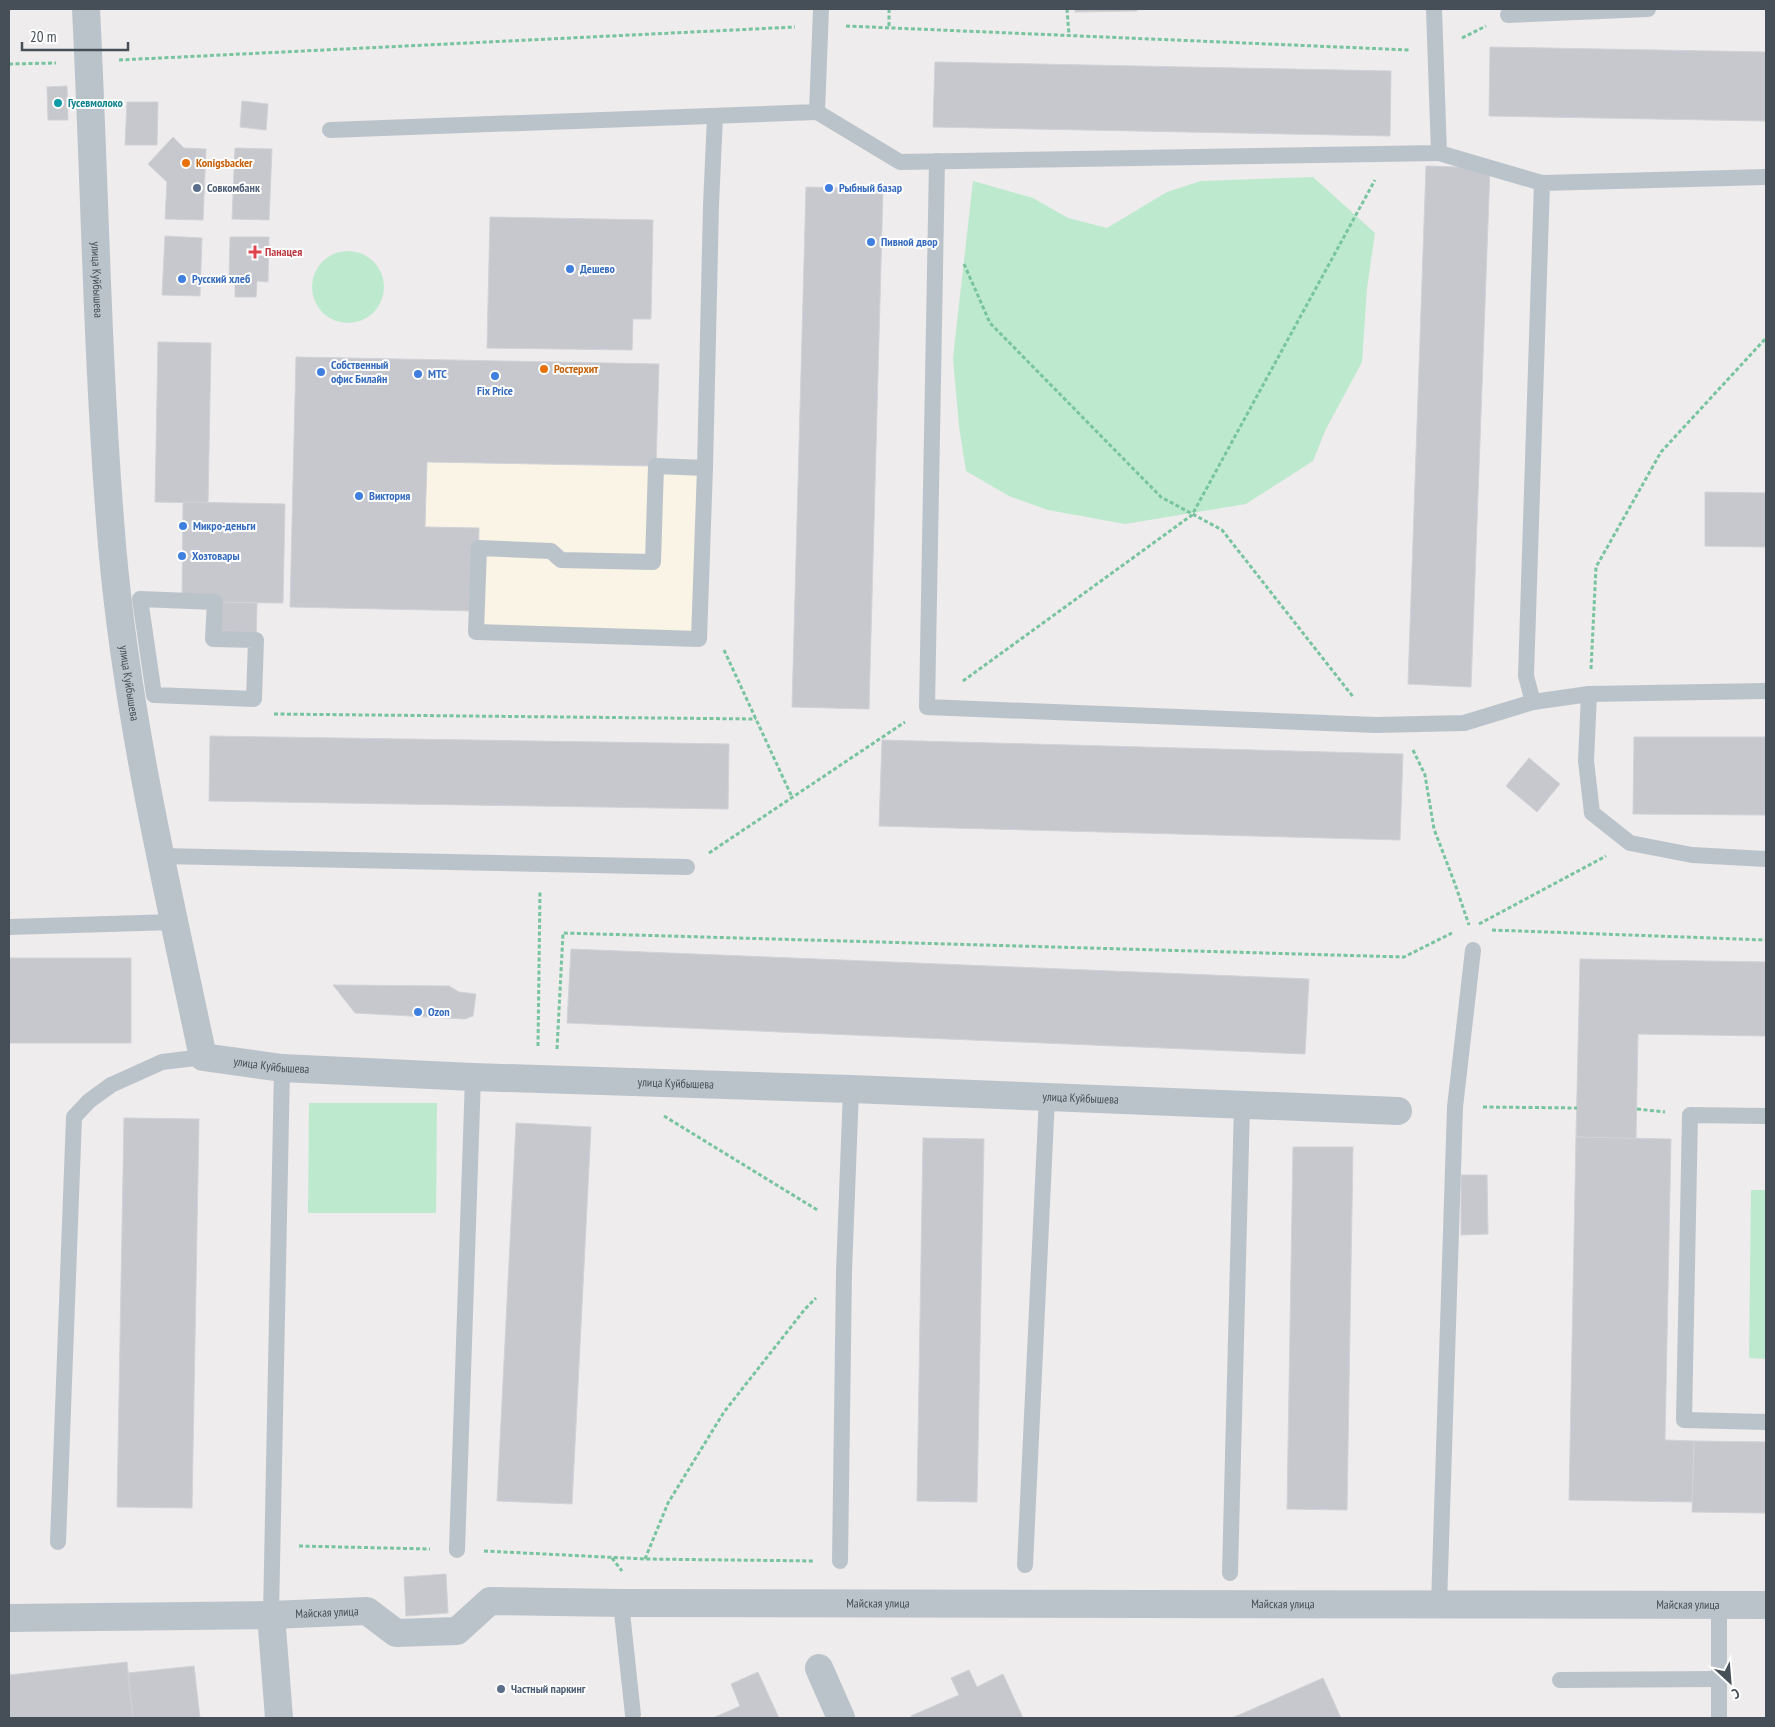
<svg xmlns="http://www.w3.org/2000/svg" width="1775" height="1727" font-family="'PT Sans Narrow',sans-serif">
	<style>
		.commercial { fill: #f9f4e5 }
		.green { fill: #bde9ce }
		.building { fill: #c7c8ce; stroke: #d0d2d7 }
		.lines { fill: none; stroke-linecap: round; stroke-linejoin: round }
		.path { stroke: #78c49f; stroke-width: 3; stroke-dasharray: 4 2.5; stroke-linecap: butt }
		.service { stroke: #bbc3ca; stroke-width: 16 }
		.minor { stroke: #bbc3ca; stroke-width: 28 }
		.tertiary { stroke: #bbc3ca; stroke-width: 28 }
		.culture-dot { fill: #0f9aa8; stroke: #fff; stroke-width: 2 }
		.food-dot { fill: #e8710a; stroke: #fff; stroke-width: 2 }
		.service-dot { fill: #5c6f8a; stroke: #fff; stroke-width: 2 }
		.shop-dot { fill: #3f7fe0; stroke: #fff; stroke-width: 2 }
		.health-dot { fill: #e0444e; stroke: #fff; stroke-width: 2 }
		.labels { text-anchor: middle; stroke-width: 4; stroke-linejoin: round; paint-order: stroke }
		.culture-label { font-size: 12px; font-weight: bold; fill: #0d838f; stroke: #fff; text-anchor: start }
		.food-label { font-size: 12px; font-weight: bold; fill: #c56008; stroke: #fff; text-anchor: start }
		.service-label { font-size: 12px; font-weight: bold; fill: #4e5e75; stroke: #fff; text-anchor: start }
		.shop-label { font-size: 12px; font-weight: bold; fill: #366cbe; stroke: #fff; text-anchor: start }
		.health-label { font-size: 12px; font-weight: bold; fill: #be3a42; stroke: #fff; text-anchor: start }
		.street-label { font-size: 12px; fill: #464f57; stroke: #fff }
	</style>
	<rect width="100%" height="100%" fill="#eeecec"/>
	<!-- commercial -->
	<path class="commercial" d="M427 462 705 468 699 639 476 632 479 528 425 527Z"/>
	<!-- green -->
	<g class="green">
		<path d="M1313 177 1375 233 1367 288 1362 362 1326 429 1313 461 1246 504 1125 524 1048 510 1009 496 966 471 959 426 953 358 973 181 1033 198 1068 218 1107 228 1167 192 1201 181Z"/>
		<circle cx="348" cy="287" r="36"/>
		<path d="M309 1103H437L436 1213H308Z"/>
		<path d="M1751 1190H1766V1359L1749 1358Z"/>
	</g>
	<!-- building -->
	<g class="building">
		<path d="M1075 9H1137V11L1075 12Z"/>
		<path d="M1490 47 1766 52V121L1489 116Z"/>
		<path d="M935 62 1391 71 1390 136 933 127Z"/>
		<path d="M67 86 68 120H48L47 87Z"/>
		<path d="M242 101 268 104 266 130 240 127Z"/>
		<path d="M127 102H158L157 145H125Z"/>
		<path d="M173 137 184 148 206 149 203 220 165 219 167 182 148 164Z"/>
		<path d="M235 148 272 149 269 220 232 219Z"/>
		<path d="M1426 166 1490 168 1471 687 1408 684Z"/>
		<path d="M806 187 883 189 869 709 792 707Z"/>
		<path d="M490 217 653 220 651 319H633L632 350 487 348Z"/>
		<path d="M165 236 202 238 200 296 162 295Z"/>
		<path d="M230 237H269L268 282 257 281 256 297H235V281H229Z"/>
		<path d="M158 342 211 343 208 503 155 502Z"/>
		<path d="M296 357 659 364 656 466 427 462 425 527 479 528 477 611 290 607Z"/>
		<path d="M1705 492 1766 493V547L1705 546Z"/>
		<path d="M183 502 285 504 283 603 182 602Z"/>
		<path d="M215 602 257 603 256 640 213 639Z"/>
		<path d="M210 736 729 744 728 809 209 801Z"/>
		<path d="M1634 737H1766V815L1633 814Z"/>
		<path d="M882 740 1403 754 1400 840 879 826Z"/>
		<path d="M1529 758 1560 784 1537 812 1506 786Z"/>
		<path d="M571 949 1309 979 1305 1054 567 1023Z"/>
		<rect x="9" y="958" width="122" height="85"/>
		<path d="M1580 959 1766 962V1036L1638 1034 1636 1139 1576 1137Z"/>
		<path d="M333 985 449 986 459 992 476 994 473 1016 465 1019 355 1013Z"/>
		<path d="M124 1118 199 1119 192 1508 117 1507Z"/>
		<path d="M516 1123 591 1127 572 1504 497 1501Z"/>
		<path d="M1576 1137 1671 1139 1665 1440 1694 1441 1692 1502 1569 1500Z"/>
		<path d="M923 1138 984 1139 977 1502 917 1501Z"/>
		<path d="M1293 1147H1353L1347 1510 1287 1509Z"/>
		<path d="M1461 1175H1487L1488 1234 1461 1235Z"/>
		<path d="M1694 1441 1766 1442V1513L1692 1512Z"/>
		<path d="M446 1574 448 1613 406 1616 404 1577Z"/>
		<path d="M127 1662 133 1718H9V1675Z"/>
		<path d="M194 1666 200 1718H133L128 1673Z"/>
		<path d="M969 1670 977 1687 1003 1674 1023 1718H912L911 1716 959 1695 951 1678Z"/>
		<path d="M758 1672 779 1718H713L740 1706 731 1684Z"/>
		<path d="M1323 1678 1341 1718H1232Z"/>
	</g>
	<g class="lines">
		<!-- path -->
		<g class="path">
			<path d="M889 9V28"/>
			<path d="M1067 9 1069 35"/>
			<path d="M846 26 1409 50"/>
			<path d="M1462 38 1486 26"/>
			<path d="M119 60 795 27"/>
			<path d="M9 64 56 63"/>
			<path d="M964 264 990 323 1161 497 1222 530 1354 698"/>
			<path d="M724 650 792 797"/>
			<path d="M1591 669 1596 567 1661 452 1766 338"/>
			<path d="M963 681 1192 515 1375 180"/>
			<path d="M274 714 756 719"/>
			<path d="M1413 750 1425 775 1434 829 1455 884 1469 925"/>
			<path d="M709 853 905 722"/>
			<path d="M1479 924 1606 856"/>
			<path d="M1492 930 1766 940"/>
			<path d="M538 1046 540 890"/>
			<path d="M557 1049 563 933 1404 957 1452 933"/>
			<path d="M1483 1107 1577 1108"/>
			<path d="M1637 1109 1665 1112"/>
			<path d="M664 1116 819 1211"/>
			<path d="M299 1546 430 1549"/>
			<path d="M484 1551 645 1559 815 1561"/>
			<path d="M612 1558 622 1571"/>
			<path d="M645 1559 668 1503 724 1412 805 1309 816 1298"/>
		</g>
		<!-- service -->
		<g class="service">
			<path d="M1508 15 1648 9"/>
			<path d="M817 112 900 162 1439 153 1434 9"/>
			<path d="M330 130 817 112 821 9"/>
			<path d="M1439 153 1542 183"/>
			<path d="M937 161 927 707 1376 725 1464 723 1533 702 1589 694 1766 691"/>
			<path d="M656 466 705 468 699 639 476 632 479 548 551 551 561 560 653 562Z"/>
			<path d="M705 468 711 205 715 116"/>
			<path d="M140 599 215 602 213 639 256 640 254 699 154 695Z"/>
			<path d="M1589 694 1586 761 1592 813 1630 843 1692 855 1766 859"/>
			<path d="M1533 702 1526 676 1542 183 1766 177"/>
			<path d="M160 856 687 867"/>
			<path d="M9 927 174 922"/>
			<path d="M1766 1116 1690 1115 1684 1420 1766 1422"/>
			<path d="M58 1542 74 1117 89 1101 111 1085 162 1062 203 1057"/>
			<path d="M457 1550 473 1077"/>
			<path d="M840 1561 844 1272 851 1089"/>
			<path d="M1025 1565 1047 1097"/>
			<path d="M1230 1573 1242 1105"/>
			<path d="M621 1603 633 1715"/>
			<path d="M1439 1605 1455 1107 1473 950"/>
			<path d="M271 1615 282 1068"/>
			<path d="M1560 1680 1719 1679"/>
			<path d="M1719 1718V1604"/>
		</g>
		<!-- minor -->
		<g class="minor">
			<path id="s1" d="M86 9C95 187 97 366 112 545 127 718 167 887 203 1057L282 1068 473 1077 851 1089 1398 1111"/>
			<path id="s2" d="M271 1615 367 1611 396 1633 457 1631 490 1601 621 1603 1766 1605"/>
			<path d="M819 1668 841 1718"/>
		</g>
		<!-- tertiary -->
		<path class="tertiary" d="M9 1618 271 1615 279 1718"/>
	</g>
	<!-- markers -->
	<circle class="culture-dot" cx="58" cy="103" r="5"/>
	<g class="food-dot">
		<circle cx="186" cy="163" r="5"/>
		<circle cx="544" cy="369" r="5"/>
	</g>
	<g class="service-dot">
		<circle cx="197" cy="188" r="5"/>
		<circle cx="501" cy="1689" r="5"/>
	</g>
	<g class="shop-dot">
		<circle cx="829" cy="188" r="5"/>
		<circle cx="871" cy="242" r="5"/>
		<circle cx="570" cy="269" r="5"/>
		<circle cx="182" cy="279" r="5"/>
		<circle cx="321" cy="372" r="5"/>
		<circle cx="418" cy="374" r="5"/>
		<circle cx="495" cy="376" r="5"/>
		<circle cx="359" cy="496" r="5"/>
		<circle cx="183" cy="526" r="5"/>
		<circle cx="182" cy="556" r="5"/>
		<circle cx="418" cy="1012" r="5"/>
	</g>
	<path class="health-dot" d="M252.5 244.5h5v5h5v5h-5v5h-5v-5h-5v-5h5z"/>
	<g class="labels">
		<!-- culture labels -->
		<g class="culture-label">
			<text x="68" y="107">Гусевмолоко</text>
		</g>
		<!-- food labels -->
		<g class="food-label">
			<text x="196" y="167">Konigsbacker</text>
			<text x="554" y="373">Ростерхит</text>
		</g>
		<!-- service labels -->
		<g class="service-label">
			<text x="207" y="192">Совкомбанк</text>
			<text x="511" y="1693">Частный паркинг</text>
		</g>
		<!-- shop labels -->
		<g class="shop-label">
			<text x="839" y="192">Рыбный базар</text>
			<text x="881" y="246">Пивной двор</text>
			<text x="580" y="273">Дешево</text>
			<text x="192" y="283">Русский хлеб</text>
			<text x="331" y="369">Собственный<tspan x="331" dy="14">офис Билайн</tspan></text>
			<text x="428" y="378">МТС</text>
			<text x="495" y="395" text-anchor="middle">Fix Price</text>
			<text x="369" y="500">Виктория</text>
			<text x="193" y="530">Микро-деньги</text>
			<text x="192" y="560">Хозтовары</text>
			<text x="428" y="1016">Ozon</text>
		</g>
		<!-- health labels -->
		<g class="health-label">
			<text x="265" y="256">Панацея</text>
		</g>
		<!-- street labels -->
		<g class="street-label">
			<text dy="4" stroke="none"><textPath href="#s1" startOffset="271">улица Куйбышева</textPath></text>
			<text dy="4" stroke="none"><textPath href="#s1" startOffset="676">улица Куйбышева</textPath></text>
			<text dy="4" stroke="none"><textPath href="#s1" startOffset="1126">улица Куйбышева</textPath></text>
			<text dy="4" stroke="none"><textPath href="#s1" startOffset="1531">улица Куйбышева</textPath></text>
			<text dy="4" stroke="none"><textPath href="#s1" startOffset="1936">улица Куйбышева</textPath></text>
			<text dy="4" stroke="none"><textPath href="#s2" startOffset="626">Майская улица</textPath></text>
			<text dy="4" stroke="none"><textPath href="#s2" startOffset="1031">Майская улица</textPath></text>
			<text dy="4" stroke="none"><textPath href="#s2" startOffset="1436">Майская улица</textPath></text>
			<text dy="4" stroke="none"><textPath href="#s2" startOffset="56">Майская улица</textPath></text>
		</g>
	</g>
	<!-- border -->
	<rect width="1775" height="1727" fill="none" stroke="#464f57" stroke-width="20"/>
	<!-- north arrow -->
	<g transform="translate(1730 1682) rotate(154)" stroke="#ffffff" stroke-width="4" paint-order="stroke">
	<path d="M0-4L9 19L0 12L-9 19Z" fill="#464f57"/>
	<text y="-8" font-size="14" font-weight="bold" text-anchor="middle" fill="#464f57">С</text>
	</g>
	<!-- scale -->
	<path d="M22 42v8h106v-8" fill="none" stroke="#464f57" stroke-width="2.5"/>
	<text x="30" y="42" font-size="15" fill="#464f57" stroke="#ffffff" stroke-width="4" paint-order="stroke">20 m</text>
</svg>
